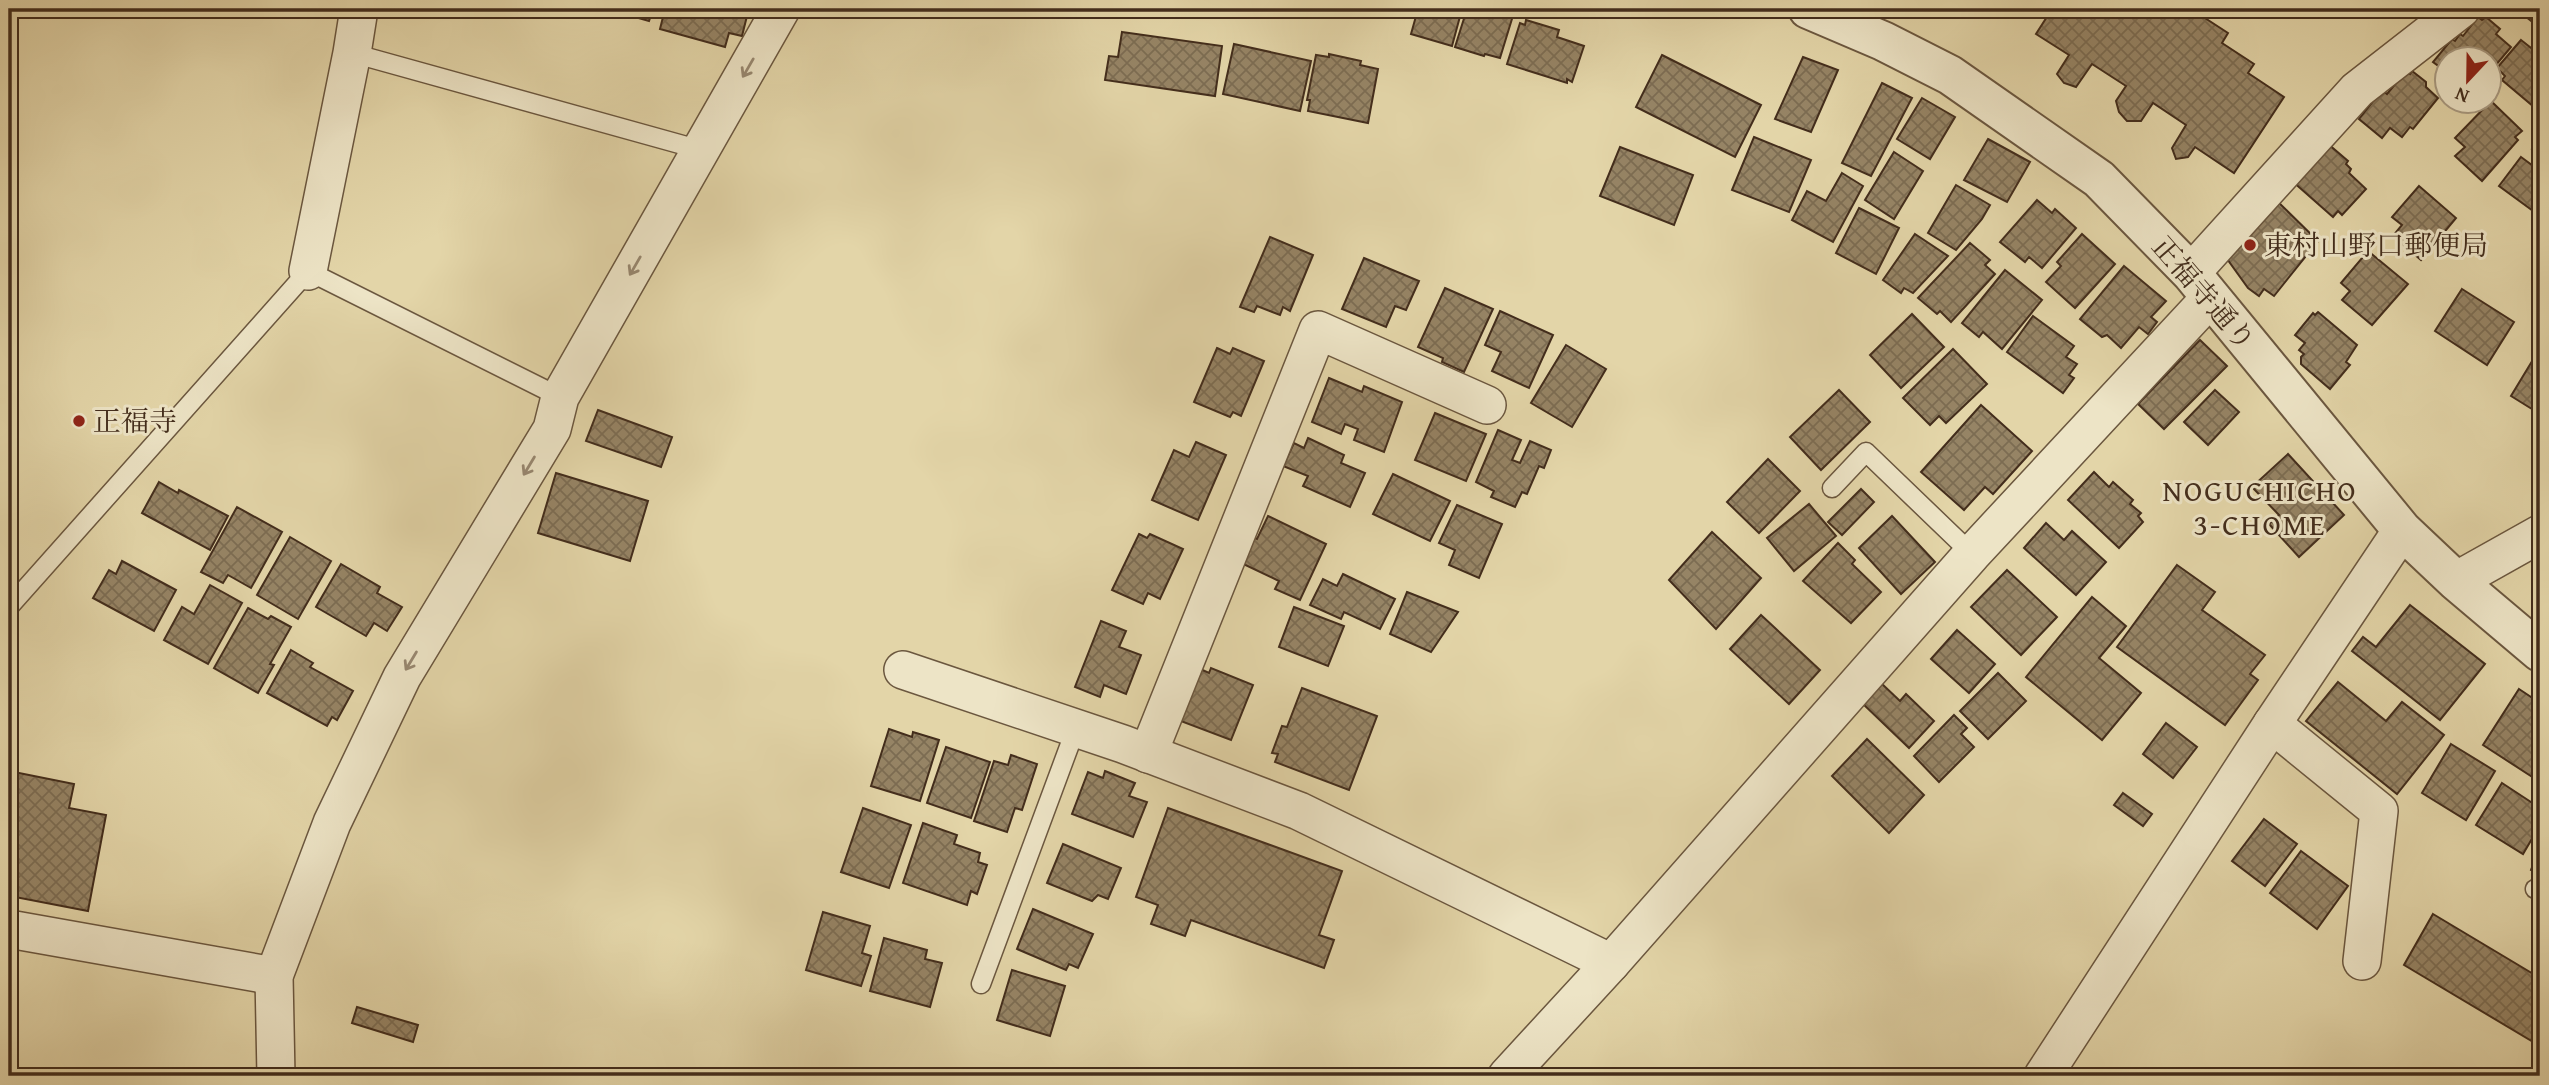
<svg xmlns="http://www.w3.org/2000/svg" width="2549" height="1085" font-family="'Gentium Book Plus','Noto Serif JP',serif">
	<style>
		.building { fill: url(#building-cross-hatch); stroke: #432d1c; stroke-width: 2 }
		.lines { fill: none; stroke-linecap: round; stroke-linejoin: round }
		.service-casing { stroke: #6b573f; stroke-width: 21 }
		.minor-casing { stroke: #6b573f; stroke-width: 40 }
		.tertiary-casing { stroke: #6b573f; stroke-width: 42 }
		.service { stroke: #ede4c6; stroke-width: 18 }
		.minor { stroke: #ede4c6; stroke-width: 37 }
		.tertiary { stroke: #ede4c6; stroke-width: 38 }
		.oneway { stroke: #988871 }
		.poi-dot { fill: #8f2418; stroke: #ede4c6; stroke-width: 2.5 }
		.labels { text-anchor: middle; stroke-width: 6; stroke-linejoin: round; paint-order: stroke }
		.poi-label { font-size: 28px; fill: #432d1c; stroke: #ede4c6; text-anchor: start }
		.street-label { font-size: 28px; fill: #432d1c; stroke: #ede4c6 }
		.neighbourhood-label { font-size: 30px; letter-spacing: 2px; fill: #432d1c; stroke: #ede4c6 }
	</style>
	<defs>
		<pattern id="building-cross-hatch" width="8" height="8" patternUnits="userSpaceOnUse" patternTransform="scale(1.75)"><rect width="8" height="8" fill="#968465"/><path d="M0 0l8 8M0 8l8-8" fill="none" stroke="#7c6c52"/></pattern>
	</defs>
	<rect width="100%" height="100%" fill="#e3d5a8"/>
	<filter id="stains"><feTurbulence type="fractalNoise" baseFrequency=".00286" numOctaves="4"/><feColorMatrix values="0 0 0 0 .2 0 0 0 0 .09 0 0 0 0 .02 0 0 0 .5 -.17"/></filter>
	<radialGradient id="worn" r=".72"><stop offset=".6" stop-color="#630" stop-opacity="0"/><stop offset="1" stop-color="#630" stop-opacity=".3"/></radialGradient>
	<!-- building -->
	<g class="building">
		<path d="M607 9H653L649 21Z"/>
		<path d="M665 9H736L748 12 742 36 729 33 725 47 660 29Z"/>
		<path d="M1416 9H1462L1452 46 1411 34 1418 9Z"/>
		<path d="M1467 9H1515L1500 58 1485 54 1484 56 1455 47Z"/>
		<path d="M1601 9H1622L1620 14Z"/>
		<path d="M2052 9H2191L2228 33 2222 43 2254 64 2248 73 2284 97 2234 173 2195 147 2188 157 2176 159 2172 148 2186 125 2153 103 2141 121H2127L2119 112 2116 101 2126 86 2092 64 2076 87 2064 83 2057 74 2069 55 2036 34Z"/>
		<path d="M2516 9H2540V28Z"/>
		<path d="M2478 17 2482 20 2486 17 2500 29 2496 34 2511 47 2490 72V60H2448V73L2433 62 2452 39 2455 41 2460 34 2463 36Z"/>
		<path d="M1526 20 1559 30 1557 37 1584 46 1572 82 1567 79V83L1507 64 1520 23 1525 25Z"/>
		<path d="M1122 32 1222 46 1215 96 1105 80 1109 56 1118 57Z"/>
		<path d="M2521 40 2540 55V112L2502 80 2505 76 2497 68Z"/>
		<path d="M1234 44 1311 61 1300 111 1223 94Z"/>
		<path d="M1329 54 1361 61 1360 65 1378 69 1368 123 1308 111 1310 100H1307L1316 55 1329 57Z"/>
		<path d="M1662 55 1761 105 1735 157 1636 107Z"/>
		<path d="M1803 57 1838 70 1811 132 1775 119Z"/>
		<path d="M2406 71 2410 74 2412 71 2426 82V87L2438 98 2413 129 2410 127 2402 137 2390 128 2382 138 2359 119 2382 90 2387 94Z"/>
		<path d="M1882 83 1912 98 1871 176 1842 163Z"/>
		<path d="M1922 98 1955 117 1930 159 1897 139Z"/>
		<path d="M2491 101 2522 131 2515 137 2518 140 2482 181 2455 156 2465 147 2455 138Z"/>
		<path d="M2540 136V154L2532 149Z"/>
		<path d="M1754 137 1811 160 1789 212 1732 190Z"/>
		<path d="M1988 139 2030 162 2007 202 1964 180Z"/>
		<path d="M2327 143 2348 161 2346 164 2351 169 2349 173 2366 189 2342 215 2338 211 2333 217 2292 181Z"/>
		<path d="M1620 147 1693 175 1674 225 1600 196Z"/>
		<path d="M1894 152 1923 171 1894 219 1865 200Z"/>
		<path d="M2521 157 2540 171V216L2499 186Z"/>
		<path d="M1842 173 1863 186 1833 242 1792 220 1807 191 1826 201Z"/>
		<path d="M1956 185 1990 205 1982 219 1956 250 1928 233Z"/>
		<path d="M2419 186 2456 218 2421 260 2393 236 2402 225 2392 217Z"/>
		<path d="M2274 198 2318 241 2274 296 2264 289 2259 296 2248 288 2225 256Z"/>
		<path d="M2037 200 2052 213 2055 209 2076 228 2042 268 2029 257 2025 262 2000 242Z"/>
		<path d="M1859 208 1899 228 1876 274 1836 253Z"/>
		<path d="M1915 234 1948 256 1913 293 1904 288 1901 293 1883 280Z"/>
		<path d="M2082 234 2115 264 2075 308 2046 282 2061 266 2057 262Z"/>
		<path d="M1270 237 1313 255 1290 311 1283 307 1280 315 1257 306 1254 312 1240 307Z"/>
		<path d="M1970 243 1990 260 1985 265 1995 274 1951 322 1940 311 1937 314 1918 298Z"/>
		<path d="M2368 251 2408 284 2372 325 2342 300 2350 291 2341 283Z"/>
		<path d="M1364 258 1419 281 1406 310 1395 306 1386 327 1342 309Z"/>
		<path d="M2124 266 2166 301 2151 317 2157 322 2148 334 2139 327 2121 348 2107 335 2102 337 2080 319Z"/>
		<path d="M2005 270 2042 300 2002 349 1983 332 1979 337 1962 323Z"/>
		<path d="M1445 288 1493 309 1464 372 1442 362 1443 358 1418 347Z"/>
		<path d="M2462 289 2514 322 2487 365 2435 331Z"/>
		<path d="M1500 311 1553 335 1529 388 1492 371 1501 352 1485 345Z"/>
		<path d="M2318 312 2357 345 2346 362 2350 365 2330 389 2301 364V357L2304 354 2299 350 2305 343 2295 335 2313 313 2315 315Z"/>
		<path d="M1912 314 1944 347 1901 388 1870 355Z"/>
		<path d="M2033 316 2074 346 2066 357 2077 364 2069 375 2074 378 2063 393 2007 352Z"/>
		<path d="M2200 340 2227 366 2164 429 2138 404Z"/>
		<path d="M1566 345 1606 369 1572 427 1531 403Z"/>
		<path d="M1217 348 1230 354 1233 348 1264 361 1241 416 1233 412 1230 417 1194 402Z"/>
		<path d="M2540 348V414L2511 396Z"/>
		<path d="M1953 349 1987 384 1946 423 1939 416 1930 425 1903 398Z"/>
		<path d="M1329 378 1362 392 1364 386 1402 402 1384 452 1354 440 1358 429 1345 424 1341 434 1312 422Z"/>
		<path d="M1839 390 1870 422 1821 470 1790 437Z"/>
		<path d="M2215 390 2239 412 2208 445 2184 422Z"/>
		<path d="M1981 405 2032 451 1993 494 1985 487 1964 510 1921 472Z"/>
		<path d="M598 410 672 437 661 467 586 441Z"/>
		<path d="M1435 413 1486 434 1466 481 1415 460Z"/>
		<path d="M1498 430 1521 440 1512 460 1520 463 1530 441 1551 450 1544 468 1539 466 1527 494 1522 492 1515 507 1491 497 1494 491 1476 482Z"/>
		<path d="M1308 438 1344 455 1341 463 1365 473 1350 507 1303 486 1308 476 1283 466 1294 443 1304 448Z"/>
		<path d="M1196 442 1226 455 1198 520 1152 500 1174 450 1189 457Z"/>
		<path d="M2288 454 2344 515 2299 557 2269 524 2279 515 2252 487Z"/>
		<path d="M1768 459 1800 491 1759 533 1727 502Z"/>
		<path d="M2094 472 2109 487 2113 482 2133 500 2130 504 2141 513 2138 516 2143 522 2119 548 2068 500Z"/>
		<path d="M556 473 648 501 630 561 538 533Z"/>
		<path d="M1393 474 1450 501 1430 541 1373 514Z"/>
		<path d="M159 482 178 493 179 490 228 516 210 550 142 513Z"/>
		<path d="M1861 489 1874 502 1842 535 1828 522Z"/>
		<path d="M1809 504 1836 536 1794 571 1767 538Z"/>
		<path d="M1457 505 1502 524 1479 578 1449 565 1455 550 1439 543Z"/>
		<path d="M237 507 282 532 251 588 228 575 223 583 201 572Z"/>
		<path d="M1268 516 1326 544 1300 600 1275 589 1279 581 1237 561 1249 535 1257 539Z"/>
		<path d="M1892 516 1935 562 1901 594 1859 548Z"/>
		<path d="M2046 523 2064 540 2072 531 2106 562 2076 595 2024 548Z"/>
		<path d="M1712 532 1761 578 1716 629 1669 580Z"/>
		<path d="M1139 534 1147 538 1150 534 1183 549 1160 599 1148 593 1143 604 1112 590Z"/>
		<path d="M290 537 331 561 298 619 257 595Z"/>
		<path d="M1838 543 1855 560 1852 564 1881 592 1851 623 1803 581Z"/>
		<path d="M122 561 176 590 154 631 93 598 109 570 116 574Z"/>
		<path d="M341 564 380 587 377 593 402 607 387 631 374 623 366 636 316 607Z"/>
		<path d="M2177 565 2215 592 2202 610 2265 655 2250 674 2258 680 2225 725 2117 647Z"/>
		<path d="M2540 567V586L2533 582Z"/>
		<path d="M2007 570 2057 617 2021 655 1971 607Z"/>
		<path d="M1343 574 1395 599 1380 629 1344 612 1341 619 1310 605 1323 579 1337 586Z"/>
		<path d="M210 585 242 603 208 664 164 640 182 607 194 614Z"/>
		<path d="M1407 592 1458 612 1431 652 1390 634Z"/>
		<path d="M2092 597 2126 626 2099 658 2141 693 2102 740 2026 677Z"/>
		<path d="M2410 605 2485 664 2440 720 2352 651 2363 637 2376 647Z"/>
		<path d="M1294 607 1344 626 1328 666 1279 647Z"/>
		<path d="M248 608 268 619 271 616 291 627 270 664 274 665 258 693 214 668Z"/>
		<path d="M1761 615 1820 670 1789 704 1730 649Z"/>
		<path d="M1101 621 1126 631 1119 647 1141 655 1126 694 1104 685 1100 697 1075 687Z"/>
		<path d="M1957 630 1995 664 1969 693 1931 659Z"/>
		<path d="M291 650 313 663 310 667 353 691 337 720 332 717 327 726 267 693Z"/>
		<path d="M1198 668 1209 673 1211 668 1253 685 1231 740 1178 720Z"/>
		<path d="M1998 673 2026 701 1988 739 1960 711Z"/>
		<path d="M2338 682 2386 721 2402 702 2444 735 2397 794 2306 721Z"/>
		<path d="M1881 683 1900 701 1906 694 1934 721 1909 748 1862 703Z"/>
		<path d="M1302 688 1377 716 1349 790 1275 762 1278 754 1272 753 1282 726 1287 727Z"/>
		<path d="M2519 689 2540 703V782L2483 745Z"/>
		<path d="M1954 715 1967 728 1961 734 1974 747 1939 782 1914 756Z"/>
		<path d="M2166 723 2197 747 2173 778 2143 754Z"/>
		<path d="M889 729 912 737 913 732 939 740 920 801 871 786Z"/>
		<path d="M1867 739 1924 795 1889 833 1832 776Z"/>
		<path d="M2451 744 2495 771 2466 820 2422 793Z"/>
		<path d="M946 747 990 762 971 818 927 803Z"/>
		<path d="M1011 755 1037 764 1022 810 1015 808 1007 832 974 821 994 761 1008 765Z"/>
		<path d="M9 771 74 784 69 808 106 815 88 911 15 897 18 880 9 878Z"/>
		<path d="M1105 771 1135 783 1129 796 1147 802 1133 837 1072 814 1088 772 1103 778Z"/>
		<path d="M2502 783 2540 808V825L2523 854 2476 825Z"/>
		<path d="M2123 793 2152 814 2143 826 2114 805Z"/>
		<path d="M863 808 911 825 889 888 841 872Z"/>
		<path d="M1168 808 1342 871 1319 935 1334 940 1324 968 1191 920 1185 936 1151 924 1158 905 1136 897Z"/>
		<path d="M2264 819 2297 844 2265 886 2232 861Z"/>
		<path d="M923 823 957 835 954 844 980 853 978 862 987 865 977 894 971 891 967 905 903 883Z"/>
		<path d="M1063 844 1121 868 1108 899 1098 895 1092 901 1047 883Z"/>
		<path d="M2540 846V874L2531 870Z"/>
		<path d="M2301 851 2348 886 2317 929 2270 893Z"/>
		<path d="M1033 909 1093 934 1078 968 1069 964 1066 970 1017 949Z"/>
		<path d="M823 912 870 926 862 953 871 956 861 986 806 970Z"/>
		<path d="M2433 914 2540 978V1046L2404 965Z"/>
		<path d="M884 938 927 950 925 959 942 963 930 1007 870 991Z"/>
		<path d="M1012 970 1065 986 1050 1036 997 1020Z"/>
		<path d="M357 1007 418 1025 413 1042 352 1023Z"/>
	</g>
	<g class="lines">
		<!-- service casing -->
		<g class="service-casing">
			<g id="service">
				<path d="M352 53 701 150"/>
				<path d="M1832 488 1866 452 1972 554"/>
				<path d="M9 607 308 271 560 397"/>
				<path d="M2535 889 2540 891"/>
				<path d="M981 984 1076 728"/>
			</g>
		</g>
		<!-- minor casing -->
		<g class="minor-casing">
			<g id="minor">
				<path d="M308 271 352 53 359 9"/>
				<path d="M2191 273 2357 90 2461 9"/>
				<path d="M2456 581 2540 534"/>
				<path d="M903 670 1123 744 1299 811 1611 963"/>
				<path d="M2272 724 2379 811 2362 961"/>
				<path d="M1148 754 1318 330 1487 405"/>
				<path d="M9 929 274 976"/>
				<path d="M276 1076 274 976 332 823 402 677 552 429 560 397 781 9"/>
				<path d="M1507 1076 1611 963 1972 554 2210 298"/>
				<path d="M2043 1076 2272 724 2402 530"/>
			</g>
		</g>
		<!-- tertiary casing -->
		<g class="tertiary-casing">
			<path id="tertiary" d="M1808 9 1883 41 1950 75 2099 179 2191 273 2402 530 2456 581 2540 652"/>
		</g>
		<!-- service -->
		<use href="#service" class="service"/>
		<!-- minor -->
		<use href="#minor" class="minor"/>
		<!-- tertiary -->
		<use href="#tertiary" class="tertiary"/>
	</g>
	<!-- one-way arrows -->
	<defs><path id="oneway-shaft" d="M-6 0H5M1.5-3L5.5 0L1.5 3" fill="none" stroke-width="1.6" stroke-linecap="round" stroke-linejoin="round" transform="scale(1.75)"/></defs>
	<g class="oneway">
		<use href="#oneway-shaft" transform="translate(748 68) rotate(120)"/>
		<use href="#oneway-shaft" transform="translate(635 266) rotate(120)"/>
		<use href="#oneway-shaft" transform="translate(529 466) rotate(121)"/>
		<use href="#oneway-shaft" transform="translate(411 661) rotate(121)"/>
	</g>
	<!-- markers -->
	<g class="poi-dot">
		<circle cx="2250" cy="245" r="7"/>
		<circle cx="79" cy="421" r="7"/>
	</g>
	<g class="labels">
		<!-- poi labels -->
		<g class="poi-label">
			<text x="2264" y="255">東村山野口郵便局</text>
			<text x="93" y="431">正福寺</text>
		</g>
		<!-- street labels -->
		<g class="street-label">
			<text transform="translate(2204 293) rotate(49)" y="10">正福寺通り</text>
		</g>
		<!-- neighbourhood labels -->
		<g class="neighbourhood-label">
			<text x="2260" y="501">NOGUCHICHO<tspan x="2260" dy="34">3-CHOME</tspan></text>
		</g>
	</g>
	<!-- margin -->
	<rect width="2549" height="1085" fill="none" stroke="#e3d5a8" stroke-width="35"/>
	<rect x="10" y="10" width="2528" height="1064" fill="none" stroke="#432d1c" stroke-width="3.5"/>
	<rect x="18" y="18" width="2514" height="1050" fill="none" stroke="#432d1c" stroke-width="2"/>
	<!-- north arrow -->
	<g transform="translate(2468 80) rotate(202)"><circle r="33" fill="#ede4c6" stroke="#a99b82" stroke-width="2"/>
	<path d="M0-5L12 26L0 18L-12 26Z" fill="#8f2418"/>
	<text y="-10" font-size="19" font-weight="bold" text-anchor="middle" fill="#432d1c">N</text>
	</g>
	<rect width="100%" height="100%" filter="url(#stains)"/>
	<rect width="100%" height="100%" fill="url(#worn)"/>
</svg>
